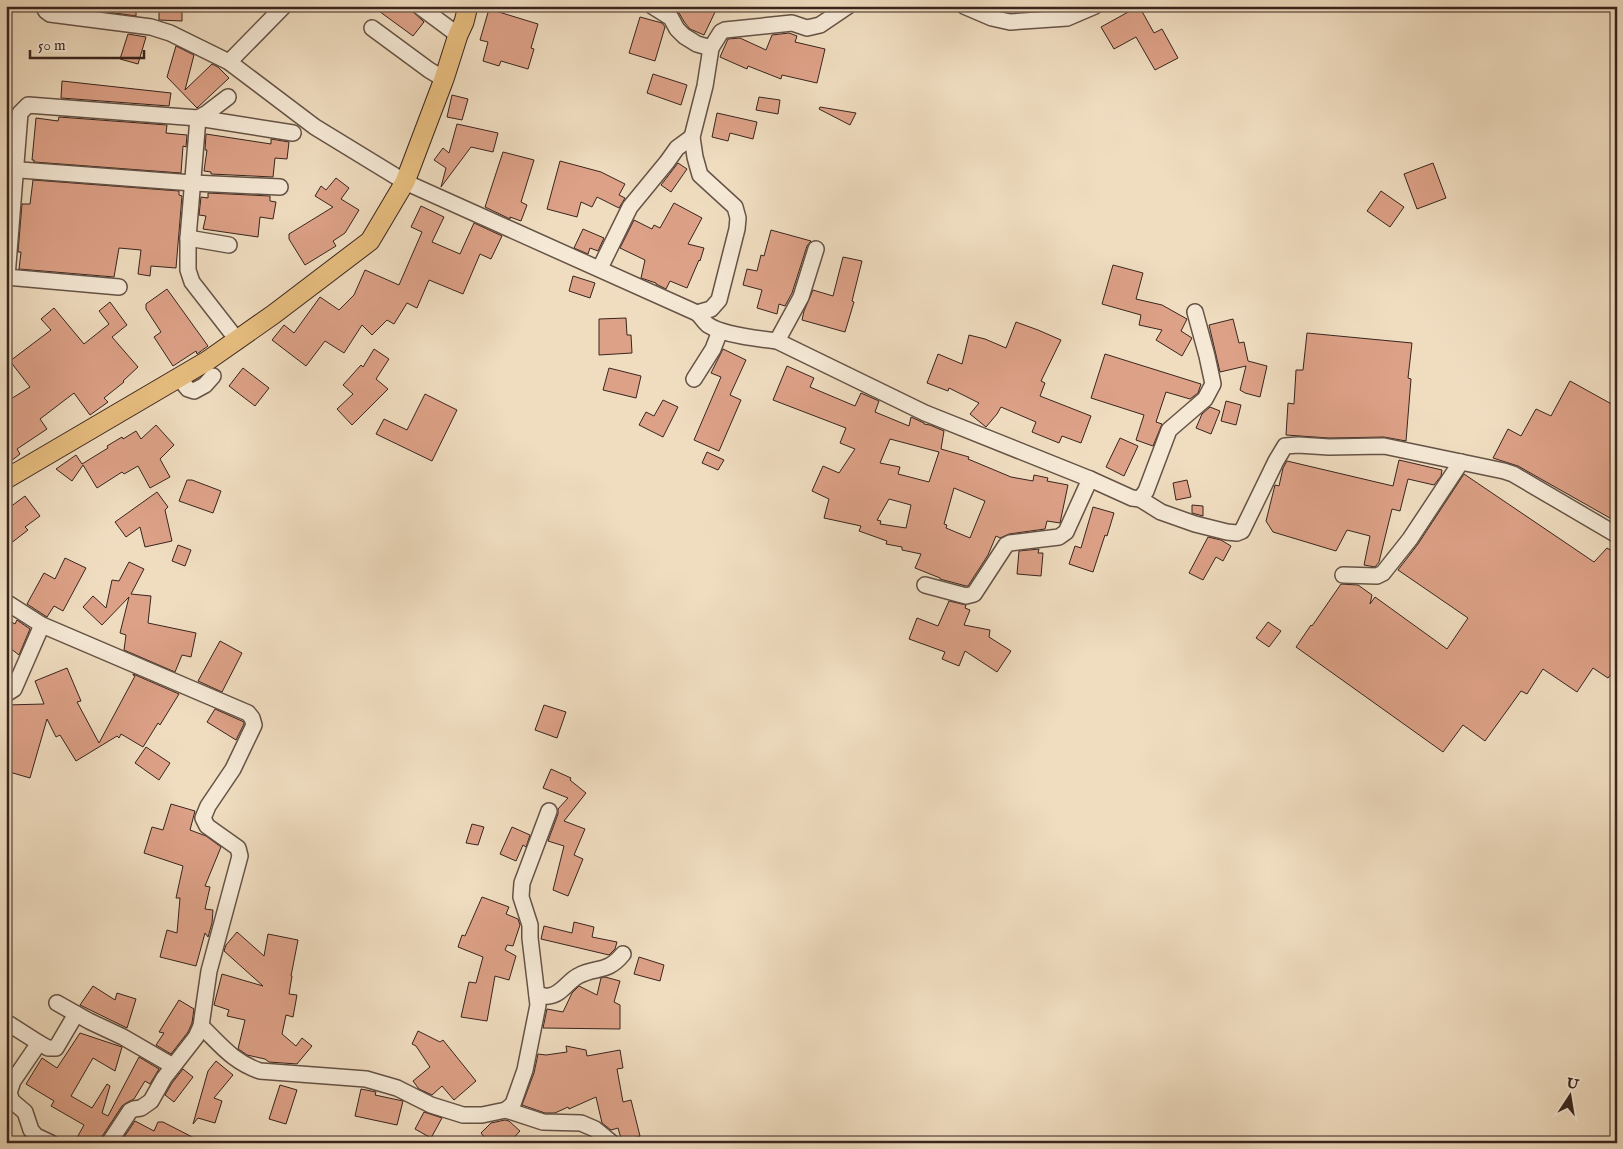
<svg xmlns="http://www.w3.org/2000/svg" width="1623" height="1149" font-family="'IM FELL English',serif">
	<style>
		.building { fill: #dda187; stroke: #38251e; fill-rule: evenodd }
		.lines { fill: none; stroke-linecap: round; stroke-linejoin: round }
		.minor-casing { stroke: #665346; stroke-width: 18 }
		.major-casing { stroke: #38251e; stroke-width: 21 }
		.minor { stroke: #f5e9d6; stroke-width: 15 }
		.major { stroke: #e8be80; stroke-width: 19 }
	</style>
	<rect width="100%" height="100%" fill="#f0ddc0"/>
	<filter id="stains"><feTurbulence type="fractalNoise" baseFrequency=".004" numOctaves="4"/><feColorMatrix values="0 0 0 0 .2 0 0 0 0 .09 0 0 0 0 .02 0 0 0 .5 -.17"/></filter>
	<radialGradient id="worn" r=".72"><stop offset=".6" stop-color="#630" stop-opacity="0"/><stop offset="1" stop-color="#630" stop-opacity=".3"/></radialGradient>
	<!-- building -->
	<g class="building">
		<path d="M79 6H136V16L79 8Z"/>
		<path d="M159 6H182V21L159 20Z"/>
		<path d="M372 6H407L424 22 413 36Z"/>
		<path d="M673 6H708L716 10 704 35 690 29 685 23 679 13 672 8Z"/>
		<path d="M1139 6 1154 33 1162 29 1178 58 1155 70 1136 37 1114 49 1101 27Z"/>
		<path d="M489 9 538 24 531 48 534 49 528 69 501 61 499 66 483 61 488 42 480 40Z"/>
		<path d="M640 17 662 23 665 27 655 61 629 53Z"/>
		<path d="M789 33 797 36 795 42 825 49 817 83 782 75 781 79 748 66 747 69 720 57 728 39 740 38 766 50 772 35Z"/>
		<path d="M128 34 146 37 138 64 120 59Z"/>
		<path d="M176 46 194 55 185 90 212 64 218 67 229 78 197 108 167 77Z"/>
		<path d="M653 74 687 85 681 105 647 93Z"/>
		<path d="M62 81 171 93 169 106 61 98Z"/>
		<path d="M452 95 468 99 462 120 447 117Z"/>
		<path d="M759 97 780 100 778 114 756 110Z"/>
		<path d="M820 107 856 113 850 125 819 109Z"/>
		<path d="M717 113 757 122 753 139 730 133 728 141 712 137Z"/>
		<path d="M59 117 167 125 166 133 187 135 186 147 183 146 181 173 34 162V160H32L36 118 58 121Z"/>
		<path d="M457 124 498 133 493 152 471 147 441 187 446 168 434 160 443 148 449 153Z"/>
		<path d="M206 134 271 144V139L289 142 287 159 275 158 273 177 211 174V172L204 171 207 150H205Z"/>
		<path d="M503 152 534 160 521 202 527 205 521 221 510 217V219L485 207Z"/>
		<path d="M560 161 601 172 625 184 619 195 625 198 619 208 597 197 592 207 581 202 577 217 547 209Z"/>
		<path d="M678 163 687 169 671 192 661 185Z"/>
		<path d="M1433 163 1446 198 1417 209 1404 174Z"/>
		<path d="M336 178 349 188 341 199 359 210 345 233 333 241 336 246 305 265 289 239V234L333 207 315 196 321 186 326 190Z"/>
		<path d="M33 180 179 191V195L182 196 176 268 151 266 150 276 138 274 141 250 119 248 114 277 19 269 21 252H18L22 204H30Z"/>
		<path d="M1381 191 1404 207 1390 227 1367 211Z"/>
		<path d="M208 193 270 196V201L276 202 273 219 260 217 258 237 203 229 206 216 199 215 201 197 208 198Z"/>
		<path d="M674 203 702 218 688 244 704 248 700 261 699 260 687 288 670 281 666 289 656 284V283L641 278 645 260 620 248 634 220 652 229 654 225 660 228Z"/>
		<path d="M421 206 444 217 432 242 460 254 474 223 502 236 491 259 480 254 463 294 429 280 417 308 407 303 394 324 387 320 372 335 362 325 344 353 325 341 306 366 272 340 284 325 294 333 320 297 339 310 354 295 365 270 399 285 422 232 411 227Z"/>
		<path d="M583 229 604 238 598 251 590 248 588 254 574 248Z"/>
		<path d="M771 230 811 241 807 246 792 293 785 306 779 304 777 314 757 308 762 290 743 285 747 269 757 271 761 255 764 256Z"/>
		<path d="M843 257 862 261 852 301 854 302 845 332 802 320 804 311 813 290 833 296Z"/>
		<path d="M1113 265 1143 273 1136 299 1162 305 1187 319 1181 331 1192 338 1182 356 1156 340 1162 330 1139 325 1141 315 1102 304Z"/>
		<path d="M573 276 595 283 590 298 569 291Z"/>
		<path d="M167 289 208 346 197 354 196 351 173 366 154 337 161 332 146 309V304Z"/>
		<path d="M110 302 127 325 112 337 138 367 123 381 124 382 104 398 108 402 90 415 74 393 40 419 47 429 17 449 20 454 6 465V402L30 387 10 361 51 330 41 319 54 308 84 344 109 324 99 311Z"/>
		<path d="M626 318 627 335H631L632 353 599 355V319Z"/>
		<path d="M1233 319 1239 343 1244 342 1248 361 1267 366 1260 397 1245 393 1240 390 1246 366 1220 372 1209 325Z"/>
		<path d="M1016 322 1038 330 1061 340 1041 381 1045 383 1040 396 1091 416 1081 443 1062 436 1059 443 1032 432 1036 422 1001 407 997 414 986 427 970 414 979 403 949 388 948 391 927 383 938 354 962 364 969 335 985 339 1006 348Z"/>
		<path d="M1307 333 1412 343 1408 378 1411 379 1406 441 1384 437 1329 438 1286 435 1288 403 1294 404 1296 370H1303Z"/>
		<path d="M374 349 389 359 376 379 388 389 352 425 337 409 353 394 343 385 361 365 363 367Z"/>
		<path d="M723 349 746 360 730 395 741 400 719 451 694 440 721 377 711 373Z"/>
		<path d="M1105 354 1201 384 1198 393 1190 399 1166 392 1156 422 1162 424 1153 446 1136 440 1144 415 1091 398Z"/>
		<path d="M787 366 814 378 810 387 855 406 861 393 879 401 875 412 909 426 911 417 924 423V424L930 425 944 431 941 449 969 457 968 459 1011 477 1033 481 1034 475 1048 478 1047 481 1068 485 1060 523 1047 521 1045 529 1009 534 1000 538 996 536 988 555 968 586H966L940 579V578L915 568 921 554 902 550V547L886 544 887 541 859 531 861 526 824 518 829 499 812 491 823 466 839 473 855 449 840 443 846 428 773 400ZM890 439 939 452 929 482 898 474 900 467 880 463ZM954 488 985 501 970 538 946 528 947 525 944 524ZM889 499 911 505 906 528 880 524 881 521 877 520Z"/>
		<path d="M243 368 269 388 255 406 229 386Z"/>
		<path d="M609 368 641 376 636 398 603 390Z"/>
		<path d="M1570 381 1617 407V522L1518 466 1493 458 1508 429 1521 436 1536 409 1551 416Z"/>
		<path d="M425 394 457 410 432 461 376 434 384 419 407 430Z"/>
		<path d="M663 400 678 407 663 437 639 425 646 412 654 416Z"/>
		<path d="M1226 401 1241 405 1236 425 1221 421Z"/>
		<path d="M1210 407 1220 411 1211 434 1196 428 1202 414Z"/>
		<path d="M156 425 174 445 160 459 170 477 150 488 138 466 124 474 122 472 97 488 83 465 72 481 56 469 76 455 82 464 108 448 107 446 122 437 123 439 136 431 141 439Z"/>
		<path d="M1120 438 1138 446 1124 476 1106 467Z"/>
		<path d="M707 452 724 460 718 470 702 463Z"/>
		<path d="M1399 460 1442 470 1441 476 1434 485 1408 479 1400 511 1392 509 1379 562 1375 567 1364 565 1370 536 1347 530 1336 551 1273 532 1266 521 1275 485 1279 486 1283 468 1287 461 1393 486Z"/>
		<path d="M1464 474 1594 562 1607 548 1617 554V667L1608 678 1593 668 1577 692 1543 669 1527 694 1521 691 1485 741 1463 725 1443 752 1296 647 1311 625 1312 626 1341 584 1358 585 1372 595 1370 604 1375 597 1447 649 1468 618 1398 570 1418 544Z"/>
		<path d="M187 480H192L221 491 213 513 179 501Z"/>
		<path d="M1187 480 1191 497 1176 500 1173 483Z"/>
		<path d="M157 492 168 507 165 510 172 541 145 547 140 527 126 537 115 522Z"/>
		<path d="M25 496 40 516 25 527 28 530 6 547V510Z"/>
		<path d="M1192 505 1203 506V516L1192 513Z"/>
		<path d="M1093 507 1114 513 1107 536 1105 535 1093 572 1069 564 1075 546 1081 548Z"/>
		<path d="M1208 537 1221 540 1231 546 1223 561 1216 557 1203 580 1189 573Z"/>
		<path d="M178 545 191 550 185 566 172 561Z"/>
		<path d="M1039 549 1038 553H1043L1041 576 1017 574 1019 551Z"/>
		<path d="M65 558 86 568 63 611 54 606 47 617 27 604 44 573 55 579Z"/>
		<path d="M129 562 144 569 131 594 151 596 148 623 196 633 191 657 182 655 175 672 124 650 126 635 120 633 129 597 102 625 83 607 93 596 106 608 112 580 119 581Z"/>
		<path d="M949 601 966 605 965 608 970 610 964 625 990 630 989 637 1011 651 997 672 965 651 959 666 942 659 945 652 909 639 917 618 938 626Z"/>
		<path d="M6 619 15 624 17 620 30 629 19 655 6 645Z"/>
		<path d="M1268 622 1281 631 1269 647 1256 638Z"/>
		<path d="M220 641 242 653 222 692 198 681Z"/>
		<path d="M67 668 81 701 77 702 99 743 135 676 133 675V674L179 694 160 725 158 723 143 747 121 734 119 738 117 736 76 761 60 735 56 737 47 719 30 778 6 771V705L44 704 35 681Z"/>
		<path d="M544 705 566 712 557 738 535 730Z"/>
		<path d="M215 709 244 722V724L236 740 207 722Z"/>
		<path d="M146 747 170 763 159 780 135 763Z"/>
		<path d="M551 769 571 778 570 780 586 793 564 821 585 829 574 855 583 859 568 896 553 890 564 846 548 841 558 814V809L568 798 543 788Z"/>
		<path d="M171 804 195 811 190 830 206 836 221 847 205 886 210 887 205 909 213 910 212 923 208 937 205 933 196 966 160 957 167 930 177 933 180 898H176L183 866 144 853 152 827 163 830Z"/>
		<path d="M472 824 484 827 478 845 466 843Z"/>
		<path d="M512 827 530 835 526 847 523 845 516 861 500 854Z"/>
		<path d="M482 897 509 907 506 914 518 919 520 925 513 946 507 945 505 950 516 956 509 980 495 976 487 1021 461 1017 469 982 476 983 483 957 458 947 462 935 465 936Z"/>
		<path d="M574 922 594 927 592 937 617 942 615 949 609 955 541 939 544 926 572 933Z"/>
		<path d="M237 932 264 956 268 934 298 940 291 976H292L289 994 297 995 293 1017 286 1015 282 1034 296 1046 302 1038 312 1046 297 1064 269 1062 265 1059 247 1055 240 1050 238 1049 245 1020 227 1016 229 1010 214 1005 222 974 263 986 224 951 226 945Z"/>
		<path d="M639 957 664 965 660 981 634 974Z"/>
		<path d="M605 977 620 981 614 1002 620 1005V1029L543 1028 547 1009 563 1012 572 993 579 986 597 995 601 978Z"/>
		<path d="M93 986 115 1000 117 993 136 999 127 1028 80 1005Z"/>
		<path d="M179 1000 194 1009 192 1023 188 1032 171 1054 156 1045 164 1033 159 1032Z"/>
		<path d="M418 1031 440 1042 443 1040 476 1081 454 1100 442 1086 432 1095 419 1089 413 1081 430 1067 416 1046 412 1044Z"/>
		<path d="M80 1033 122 1047 115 1071 93 1058 71 1096 92 1108 107 1084 110 1086 102 1113 108 1116 139 1057 159 1069 150 1084 145 1081 134 1099 126 1103 122 1106 101 1138 100 1143H74L84 1125 51 1106 54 1101 26 1084 42 1058 57 1068Z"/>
		<path d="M566 1046 586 1050 587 1056 620 1050 623 1068 617 1069 623 1102 631 1100 640 1136 622 1142 618 1128 611 1130 602 1123 596 1097 569 1109 568 1107 555 1113H545L522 1105 534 1073 538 1054 546 1055 567 1052Z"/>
		<path d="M216 1061 233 1075 214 1098 222 1101 215 1123 198 1118 193 1124 208 1071Z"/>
		<path d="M183 1069 193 1077 174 1102 165 1095 172 1083Z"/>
		<path d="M280 1085 297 1090 286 1124 269 1119Z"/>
		<path d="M361 1089 376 1092 375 1095 403 1101 397 1125 355 1116Z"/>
		<path d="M424 1112 442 1118 431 1138 415 1129Z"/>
		<path d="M505 1120 509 1121 520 1131 509 1143H489L481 1133 491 1123Z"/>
		<path d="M135 1121 154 1131 158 1122H163L204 1143H120Z"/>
	</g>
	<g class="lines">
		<!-- minor casing -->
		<g class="minor-casing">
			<g id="minor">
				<path d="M43 6 46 11 50 14 151 27 170 33 229 62 315 127 405 182 697 313C701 316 704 322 708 325 723 335 759 339 777 341L925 413 1090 479 1132 498 1140 499 1161 512 1195 524 1227 532 1237 533 1242 531 1276 461 1285 446 1298 445 1329 447 1384 446 1504 471 1513 474 1617 535"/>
				<path d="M419 6 458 35"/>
				<path d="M652 6 671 18 677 29 684 36 697 44 711 48"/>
				<path d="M964 6 992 18 1010 22 1067 18 1095 6"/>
				<path d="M372 28 429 70 444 79"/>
				<path d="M229 62 284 6"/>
				<path d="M228 97 207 113 198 118 188 238V270L192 282 238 341"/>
				<path d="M7 169 193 183 280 187"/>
				<path d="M188 238 229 245"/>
				<path d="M600 268 630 207 667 162 677 148 692 137"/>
				<path d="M6 277 119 287"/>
				<path d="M7 277 20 113 28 105 198 118 293 133"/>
				<path d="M697 313 711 309 719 300 737 229 738 218 735 207 700 175 695 157 692 137 705 86 711 48 721 32 725 30 792 23 807 28 820 25 848 6"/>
				<path d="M777 341 801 297 816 249"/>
				<path d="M179 378 188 389 194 391 205 385 213 376"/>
				<path d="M694 379 713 349 720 331"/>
				<path d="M1140 499 1146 491 1169 430 1205 399 1213 384 1207 356 1195 312"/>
				<path d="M1343 575 1377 576 1383 573 1410 539 1461 462"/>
				<path d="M925 585 966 596 974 594 1006 545 1010 543 1059 537 1066 532 1090 479"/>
				<path d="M6 602 42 625 248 713 252 718 254 725 233 769 208 806 203 818 207 826 238 848 240 856 209 971 201 1026 196 1037 164 1078 151 1101 141 1108 134 1109 130 1111 109 1143"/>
				<path d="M6 694 14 689 42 625"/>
				<path d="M537 995C541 995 546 997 549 996 561 995 568 981 578 976 596 966 607 974 623 954"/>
				<path d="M57 1003 89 1021 123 1037 173 1066"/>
				<path d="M6 1022 39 1043 13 1081 9 1093 12 1101 25 1112 31 1130 36 1136 51 1143"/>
				<path d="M201 1026C221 1045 233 1062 260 1071L366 1079 397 1088 431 1105 463 1115H482L506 1110 513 1104 525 1070 538 1005 530 938V925L521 897 522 883 549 811"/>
				<path d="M39 1043 48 1048H56L76 1014"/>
				<path d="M506 1110 543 1122 581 1123 595 1129 612 1143"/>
			</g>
		</g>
		<!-- major casing -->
		<g class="major-casing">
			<path id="major" d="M6 479 207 361 274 314 370 241 405 182 444 79 458 35 464 22 468 6"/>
		</g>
		<!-- minor -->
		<use href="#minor" class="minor"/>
		<!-- major -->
		<use href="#major" class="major"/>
	</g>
	<!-- margin -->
	<rect width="1623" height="1149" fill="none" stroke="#f0ddc0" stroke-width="25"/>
	<rect x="8" y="8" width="1608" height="1134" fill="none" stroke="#38251e" stroke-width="2.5"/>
	<rect x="12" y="12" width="1598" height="1124" fill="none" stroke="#38251e"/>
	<!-- north arrow -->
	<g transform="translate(1570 1096) rotate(12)" stroke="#f5e9d6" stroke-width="4" paint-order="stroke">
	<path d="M0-4L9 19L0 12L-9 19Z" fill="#38251e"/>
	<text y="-8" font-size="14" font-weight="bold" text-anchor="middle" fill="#38251e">U</text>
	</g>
	<!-- scale -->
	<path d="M30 50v8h114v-8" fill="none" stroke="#38251e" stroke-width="2.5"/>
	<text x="38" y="50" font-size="15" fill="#38251e" stroke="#f5e9d6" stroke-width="4" paint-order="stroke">50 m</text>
	<rect width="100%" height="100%" filter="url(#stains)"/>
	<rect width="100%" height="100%" fill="url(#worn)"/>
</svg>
